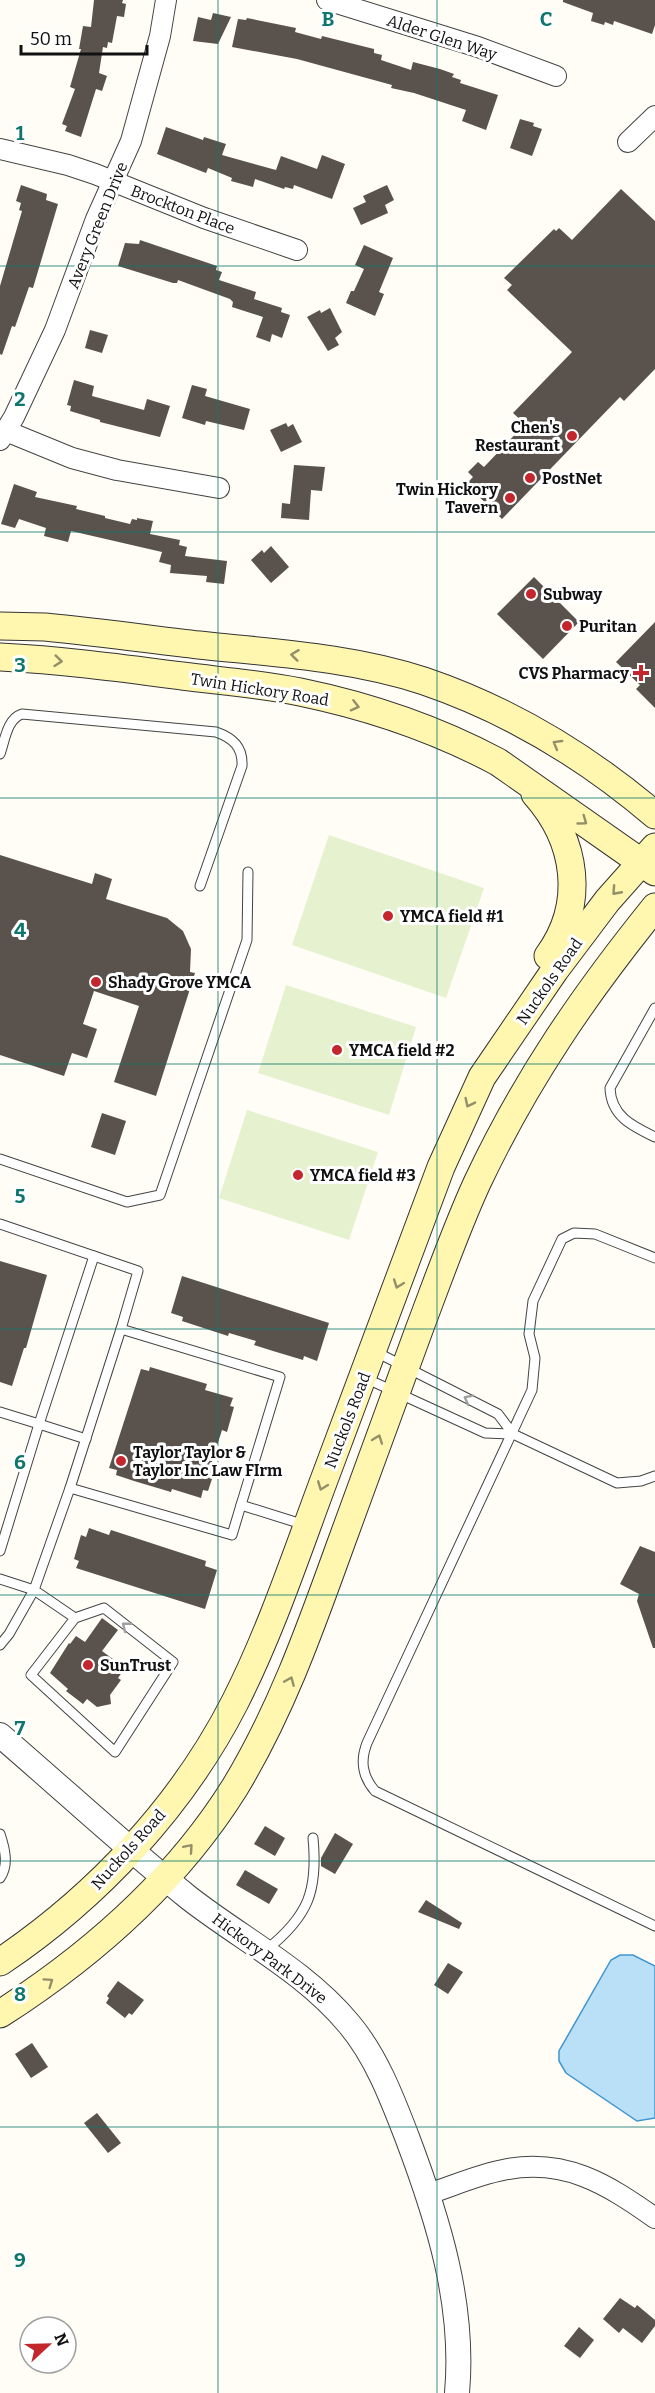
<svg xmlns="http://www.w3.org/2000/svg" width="655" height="2393" font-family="Bitter,serif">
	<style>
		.pitch { fill: #e6f2cf }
		.water { fill: #b9e0f7; stroke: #3f96cf; stroke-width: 1.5 }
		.building { fill: #5a524d }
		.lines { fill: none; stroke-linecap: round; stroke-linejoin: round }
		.service-casing { stroke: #444; stroke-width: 11 }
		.minor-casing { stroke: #444; stroke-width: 22 }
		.tertiary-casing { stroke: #444; stroke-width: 26 }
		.secondary-casing { stroke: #333; stroke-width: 29 }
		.service { stroke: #fff; stroke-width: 9 }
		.minor { stroke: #fff; stroke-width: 20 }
		.tertiary { stroke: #fff; stroke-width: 24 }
		.secondary { stroke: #fff6b0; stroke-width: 27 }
		.oneway { stroke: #948f68 }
		.oneway2 { stroke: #a0a0a0 }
		.grid { fill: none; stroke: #0f766e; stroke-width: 1.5; stroke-opacity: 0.55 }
		.poi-dot { fill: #c4262e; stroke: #fff; stroke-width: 2 }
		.labels { text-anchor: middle; stroke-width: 6; stroke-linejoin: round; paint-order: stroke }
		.street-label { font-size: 16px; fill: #111; stroke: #fff }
		.poi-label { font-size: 16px; font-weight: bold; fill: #111; stroke: #fff; text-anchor: start }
		.grid-label { font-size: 20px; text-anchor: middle; font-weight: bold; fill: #0f766e; stroke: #fff; stroke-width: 6; stroke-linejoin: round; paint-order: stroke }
	</style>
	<rect width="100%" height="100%" fill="#fffdf5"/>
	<!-- pitch -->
	<g class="pitch">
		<path d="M329 835 484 888 446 998 292 945Z"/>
		<path d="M286 985 416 1027 389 1115 258 1073Z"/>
		<path d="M247 1110 378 1152 349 1240 219 1198Z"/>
	</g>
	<!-- water -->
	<path class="water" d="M620 1955H633L655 1966V2118L637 2121 566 2073 559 2061V2051L611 1960Z"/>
	<!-- building -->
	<g class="building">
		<path d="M94 0H123L122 3 126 4 124 17 117 16 112 43 108 42 107 48 103 47 99 73 107 76 102 91 96 89 81 137 65 131 67 126 62 124 75 89 70 87 81 49H79L83 26 91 27Z"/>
		<path d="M563 0H655V25L652 34 614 21 613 25 605 22 604 25 591 21 593 13 563 2Z"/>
		<path d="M213 13 231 17 218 44 193 41 198 17 211 20Z"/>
		<path d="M247 18 296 28 295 32 321 39 322 36 374 49V53L382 55 381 60 411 70 413 62 440 69 454 74 452 77 461 80 460 83 498 95 486 130 462 121 466 110 414 93 391 88 392 85 297 59 232 47 238 19 246 20Z"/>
		<path d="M520 119 534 123 533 126 542 129 532 156 510 148Z"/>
		<path d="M166 127 203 140 204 137 226 144 222 155 276 170 281 156 317 169 322 155 345 164 332 199 294 185 293 189 285 187 284 189 255 179 253 187 231 181 232 178 208 168 206 173 157 154Z"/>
		<path d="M21 185 47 194 46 200 58 204 33 288 29 287 15 327 12 326 2 355 0 354V286L22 211 19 210 21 203 16 201Z"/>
		<path d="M387 185 394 200 385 205 388 213 361 225 353 208 366 202 363 196Z"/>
		<path d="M621 189 655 221V369L624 401 620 397 502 519 466 484 473 477 468 472 478 462 484 467 525 424 513 413 572 352 507 290 512 285 504 278 554 229 556 231 559 228 572 240Z"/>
		<path d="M140 240 217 266 216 270 222 272 219 280 256 292 254 299 282 308 281 312 290 315 282 338 272 334 270 342 256 337 263 317 232 307 233 302 230 299 178 280 177 283H173L118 266 125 243 139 244Z"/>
		<path d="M364 245 393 258 379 292 384 294 375 316 346 303 351 291H354L364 269 355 265Z"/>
		<path d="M330 308 342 332 335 338 339 345 328 351 307 317 320 310 321 313Z"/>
		<path d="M90 330 108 335 102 353 85 348Z"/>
		<path d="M74 380 94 386 92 396 144 410 147 399 170 406 160 437 100 422V420L70 411 71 406 67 405Z"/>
		<path d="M192 385 207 389 205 396 250 409 244 430 206 421 205 425 182 418Z"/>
		<path d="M286 423 288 427 293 424 302 442 281 452 270 430Z"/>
		<path d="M294 465 325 467 322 491 311 490 309 520 281 518 282 503 290 504Z"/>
		<path d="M14 484 37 492 35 497 77 506 76 509 105 516V518L130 524 132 519 137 520V518L153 521 150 534 180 540 179 545 187 547 185 556 227 561 224 584 206 582 207 576 170 573 171 565 159 562 162 552 71 531 68 542 44 536 46 528 19 519 15 528 1 524Z"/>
		<path d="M271 546 289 567 271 583 251 560 262 550 264 553Z"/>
		<path d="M534 577 579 622 543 659 497 614Z"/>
		<path d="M655 622V708L636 689 640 685 616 662Z"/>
		<path d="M0 855 92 884 95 873 112 879 106 899 167 918 183 931 191 949 190 972 195 973 156 1096 114 1082 139 1006 94 991 83 1024 97 1029 87 1058 72 1053 64 1076 0 1055Z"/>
		<path d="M102 1113 126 1121 115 1155 91 1147Z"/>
		<path d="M0 1261 47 1275 26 1348H24L12 1386 0 1382Z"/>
		<path d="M182 1276 329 1323 317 1361 304 1356 303 1360 273 1351 254 1345 256 1341 229 1333 228 1336 182 1321 183 1317 171 1313Z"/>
		<path d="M150 1367 207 1384 205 1390 233 1398 230 1406 234 1407 227 1432 222 1430 216 1449 211 1465 216 1467 208 1491 203 1490 201 1498 172 1489 171 1492 134 1481 116 1475 117 1470 109 1468 141 1369 149 1371Z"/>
		<path d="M89 1528 109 1535 111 1530 206 1561 205 1566 217 1570 205 1609 76 1568 79 1561 74 1559 81 1535 86 1537Z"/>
		<path d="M640 1546 655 1552V1648H653L637 1601 639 1594 620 1584Z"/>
		<path d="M102 1618 118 1630 102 1651 125 1668 118 1678 121 1680 110 1695 111 1704 97 1707 87 1699 83 1704 66 1691 68 1689 50 1673 69 1643 70 1644 76 1636 85 1642Z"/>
		<path d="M265 1826 285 1838 275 1856 254 1844Z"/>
		<path d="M335 1833 353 1844 335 1874 321 1866V1858Z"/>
		<path d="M245 1870 278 1889 269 1904 236 1885Z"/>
		<path d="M426 1900 462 1923 459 1929 418 1912Z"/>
		<path d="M448 1963 463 1972 448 1994 434 1985Z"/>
		<path d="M118 1981 144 2000 132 2015 129 2013 125 2018 106 2003 109 1998 107 1996Z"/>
		<path d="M32 2043 48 2067 31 2078 15 2054Z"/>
		<path d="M97 2113 121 2143 108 2153 84 2123Z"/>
		<path d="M620 2298 635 2308 637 2305 655 2320V2326L642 2343 623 2328 619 2333 603 2319Z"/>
		<path d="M579 2327 594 2340 580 2358 564 2346Z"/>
	</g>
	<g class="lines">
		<!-- service casing -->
		<g class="service-casing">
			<g id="service">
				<path d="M0 754C5 740 7 719 22 714L216 732C233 738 243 747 242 766L200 886"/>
				<path d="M655 1008 610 1088C611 1116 632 1126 655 1137"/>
				<path d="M0 1159 127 1202 160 1195 247 940 248 872"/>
				<path d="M0 1224 138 1271 121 1329 280 1377 241 1505 305 1525"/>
				<path d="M655 1258 595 1234 574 1233 562 1239 533 1301 529 1334 535 1358 532 1390 367 1743C360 1761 362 1776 375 1791L655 1926"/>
				<path d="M376 1352 498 1414 513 1434"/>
				<path d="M365 1378 485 1433 513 1434 617 1483 641 1481 655 1476"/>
				<path d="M0 1412 39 1424 0 1551"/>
				<path d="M86 1439 39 1424 94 1256"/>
				<path d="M70 1488 121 1329"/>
				<path d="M0 1579 34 1590 9 1634 0 1645"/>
				<path d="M75 1618 104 1608 173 1662 115 1752 31 1675 75 1618 34 1590 70 1488 232 1535 241 1505"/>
				<path d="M0 1834C5 1849 9 1865 0 1878"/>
				<path d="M266 1950C309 1916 318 1890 313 1838"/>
			</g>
		</g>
		<!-- minor casing -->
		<g class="minor-casing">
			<g id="minor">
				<path d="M327 0 478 47 556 76"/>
				<path d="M628 142 655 116"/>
				<path d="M0 149 68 165 95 174 204 218 297 250"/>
				<path d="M6 431 72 458 117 470 219 488"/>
				<path d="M0 440 14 417 55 330 96 219 131 141 160 36 166 0"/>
				<path d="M428 2194C453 2186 477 2175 503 2170 564 2157 607 2184 655 2218"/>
			</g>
		</g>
		<!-- tertiary casing -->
		<g class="tertiary-casing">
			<path id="tertiary" d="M0 1735C63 1789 124 1846 189 1898 243 1940 305 1971 349 2024 376 2056 392 2098 407 2137 438 2219 465 2304 457 2393"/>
		</g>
		<!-- secondary casing -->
		<g class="secondary-casing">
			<g id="secondary">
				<path d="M0 626 45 627C96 632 148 639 199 645 274 653 351 657 424 681 509 710 587 757 655 815"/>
				<path d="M0 657C61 660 121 668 182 676 221 681 261 684 300 692 368 706 436 729 498 762L655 872"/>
				<path d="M535 794C577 841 586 904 548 956"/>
				<path d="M0 1962C97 1897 182 1806 235 1702 272 1629 298 1549 327 1472 365 1371 403 1269 441 1167L482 1077 555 970 607 901 655 847"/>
				<path d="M0 2014C92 1955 177 1880 235 1787 281 1711 310 1629 340 1546 366 1474 392 1402 419 1330 438 1280 455 1231 477 1183 526 1079 584 995 655 907"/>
			</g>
		</g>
		<!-- service -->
		<use href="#service" class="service"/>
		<!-- minor -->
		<use href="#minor" class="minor"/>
		<!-- tertiary -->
		<use href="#tertiary" class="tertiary"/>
		<!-- secondary -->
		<use href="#secondary" class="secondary"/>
	</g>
	<!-- one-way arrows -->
	<defs><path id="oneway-chevron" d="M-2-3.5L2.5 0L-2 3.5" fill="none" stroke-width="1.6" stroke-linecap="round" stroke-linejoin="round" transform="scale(1.5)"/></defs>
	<g class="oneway">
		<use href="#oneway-chevron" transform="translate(295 655) rotate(-173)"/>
		<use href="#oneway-chevron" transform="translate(58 661) rotate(6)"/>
		<use href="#oneway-chevron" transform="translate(355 706) rotate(14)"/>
		<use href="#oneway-chevron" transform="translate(557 744) rotate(-150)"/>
		<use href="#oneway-chevron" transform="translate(583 821) rotate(36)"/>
		<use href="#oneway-chevron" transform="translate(616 891) rotate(132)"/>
		<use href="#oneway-chevron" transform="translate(469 1103) rotate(116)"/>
		<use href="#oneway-chevron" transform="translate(398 1284) rotate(110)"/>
		<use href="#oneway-chevron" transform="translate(378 1439) rotate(-70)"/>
		<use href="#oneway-chevron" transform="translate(322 1486) rotate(111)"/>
		<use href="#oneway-chevron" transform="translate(290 1681) rotate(-67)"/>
		<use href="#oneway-chevron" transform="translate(189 1848) rotate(-49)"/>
		<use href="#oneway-chevron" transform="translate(49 1982) rotate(-35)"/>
	</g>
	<g class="oneway2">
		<use href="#oneway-chevron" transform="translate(468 1399) rotate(-153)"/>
		<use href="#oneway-chevron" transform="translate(126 1626) rotate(-142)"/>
	</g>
	<!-- grid -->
	<path class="grid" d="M218 0V2393M437 0V2393M0 266H655M0 532H655M0 798H655M0 1064H655M0 1329H655M0 1595H655M0 1861H655M0 2127H655"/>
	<!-- markers -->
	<g class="poi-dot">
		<circle cx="572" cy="436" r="6"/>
		<circle cx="530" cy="478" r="6"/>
		<circle cx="510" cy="498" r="6"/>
		<circle cx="531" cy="594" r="6"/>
		<circle cx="567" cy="626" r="6"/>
		<path d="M638 664h6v6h6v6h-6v6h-6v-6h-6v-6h6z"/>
		<circle cx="388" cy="916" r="6"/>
		<circle cx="96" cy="982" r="6"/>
		<circle cx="337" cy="1050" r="6"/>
		<circle cx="298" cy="1175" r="6"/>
		<circle cx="121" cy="1461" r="6"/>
		<circle cx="88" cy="1665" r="6"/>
	</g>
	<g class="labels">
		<!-- street labels -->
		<g class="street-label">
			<text transform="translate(442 37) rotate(18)" y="6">Alder Glen Way</text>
			<text transform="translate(183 209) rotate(21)" y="6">Brockton Place</text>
			<text transform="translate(97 225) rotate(-68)" y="6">Avery Green Drive</text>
			<text transform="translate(260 689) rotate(9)" y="6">Twin Hickory Road</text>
			<text transform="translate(549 981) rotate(-55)" y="6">Nuckols Road</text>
			<text transform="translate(347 1420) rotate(-69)" y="6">Nuckols Road</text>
			<text transform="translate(128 1849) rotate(-48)" y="6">Nuckols Road</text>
			<text transform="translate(270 1958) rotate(37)" y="6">Hickory Park Drive</text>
		</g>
		<!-- poi labels -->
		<g class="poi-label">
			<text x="560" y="433" text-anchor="end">Chen's<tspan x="560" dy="18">Restaurant</tspan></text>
			<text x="542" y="484">PostNet</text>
			<text x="498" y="495" text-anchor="end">Twin Hickory<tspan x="498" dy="18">Tavern</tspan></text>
			<text x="543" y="600">Subway</text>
			<text x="579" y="632">Puritan</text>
			<text x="629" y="679" text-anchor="end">CVS Pharmacy</text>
			<text x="400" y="922">YMCA field #1</text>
			<text x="108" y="988">Shady Grove YMCA</text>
			<text x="349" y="1056">YMCA field #2</text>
			<text x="310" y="1181">YMCA field #3</text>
			<text x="133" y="1458">Taylor Taylor &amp;<tspan x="133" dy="18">Taylor Inc Law FIrm</tspan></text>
			<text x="100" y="1671">SunTrust</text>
		</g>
	</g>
	<g class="grid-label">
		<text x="328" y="26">B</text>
		<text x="546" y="26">C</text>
		<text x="20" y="140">1</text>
		<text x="20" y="406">2</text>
		<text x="20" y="672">3</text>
		<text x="20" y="937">4</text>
		<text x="20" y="1203">5</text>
		<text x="20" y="1469">6</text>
		<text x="20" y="1735">7</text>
		<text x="20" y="2001">8</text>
		<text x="20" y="2267">9</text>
	</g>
	<!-- north arrow -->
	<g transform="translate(48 2345) rotate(68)"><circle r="28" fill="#ffffff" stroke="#a0a0a0" stroke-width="1.5"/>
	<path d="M0-4.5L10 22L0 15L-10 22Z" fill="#c4262e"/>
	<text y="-9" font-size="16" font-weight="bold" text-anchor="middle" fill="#111111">N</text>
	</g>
	<!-- scale -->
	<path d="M21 45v9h126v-9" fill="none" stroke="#111111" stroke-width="3"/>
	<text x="30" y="45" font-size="18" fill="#111111" stroke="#ffffff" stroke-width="4.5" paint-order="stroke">50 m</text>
</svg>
